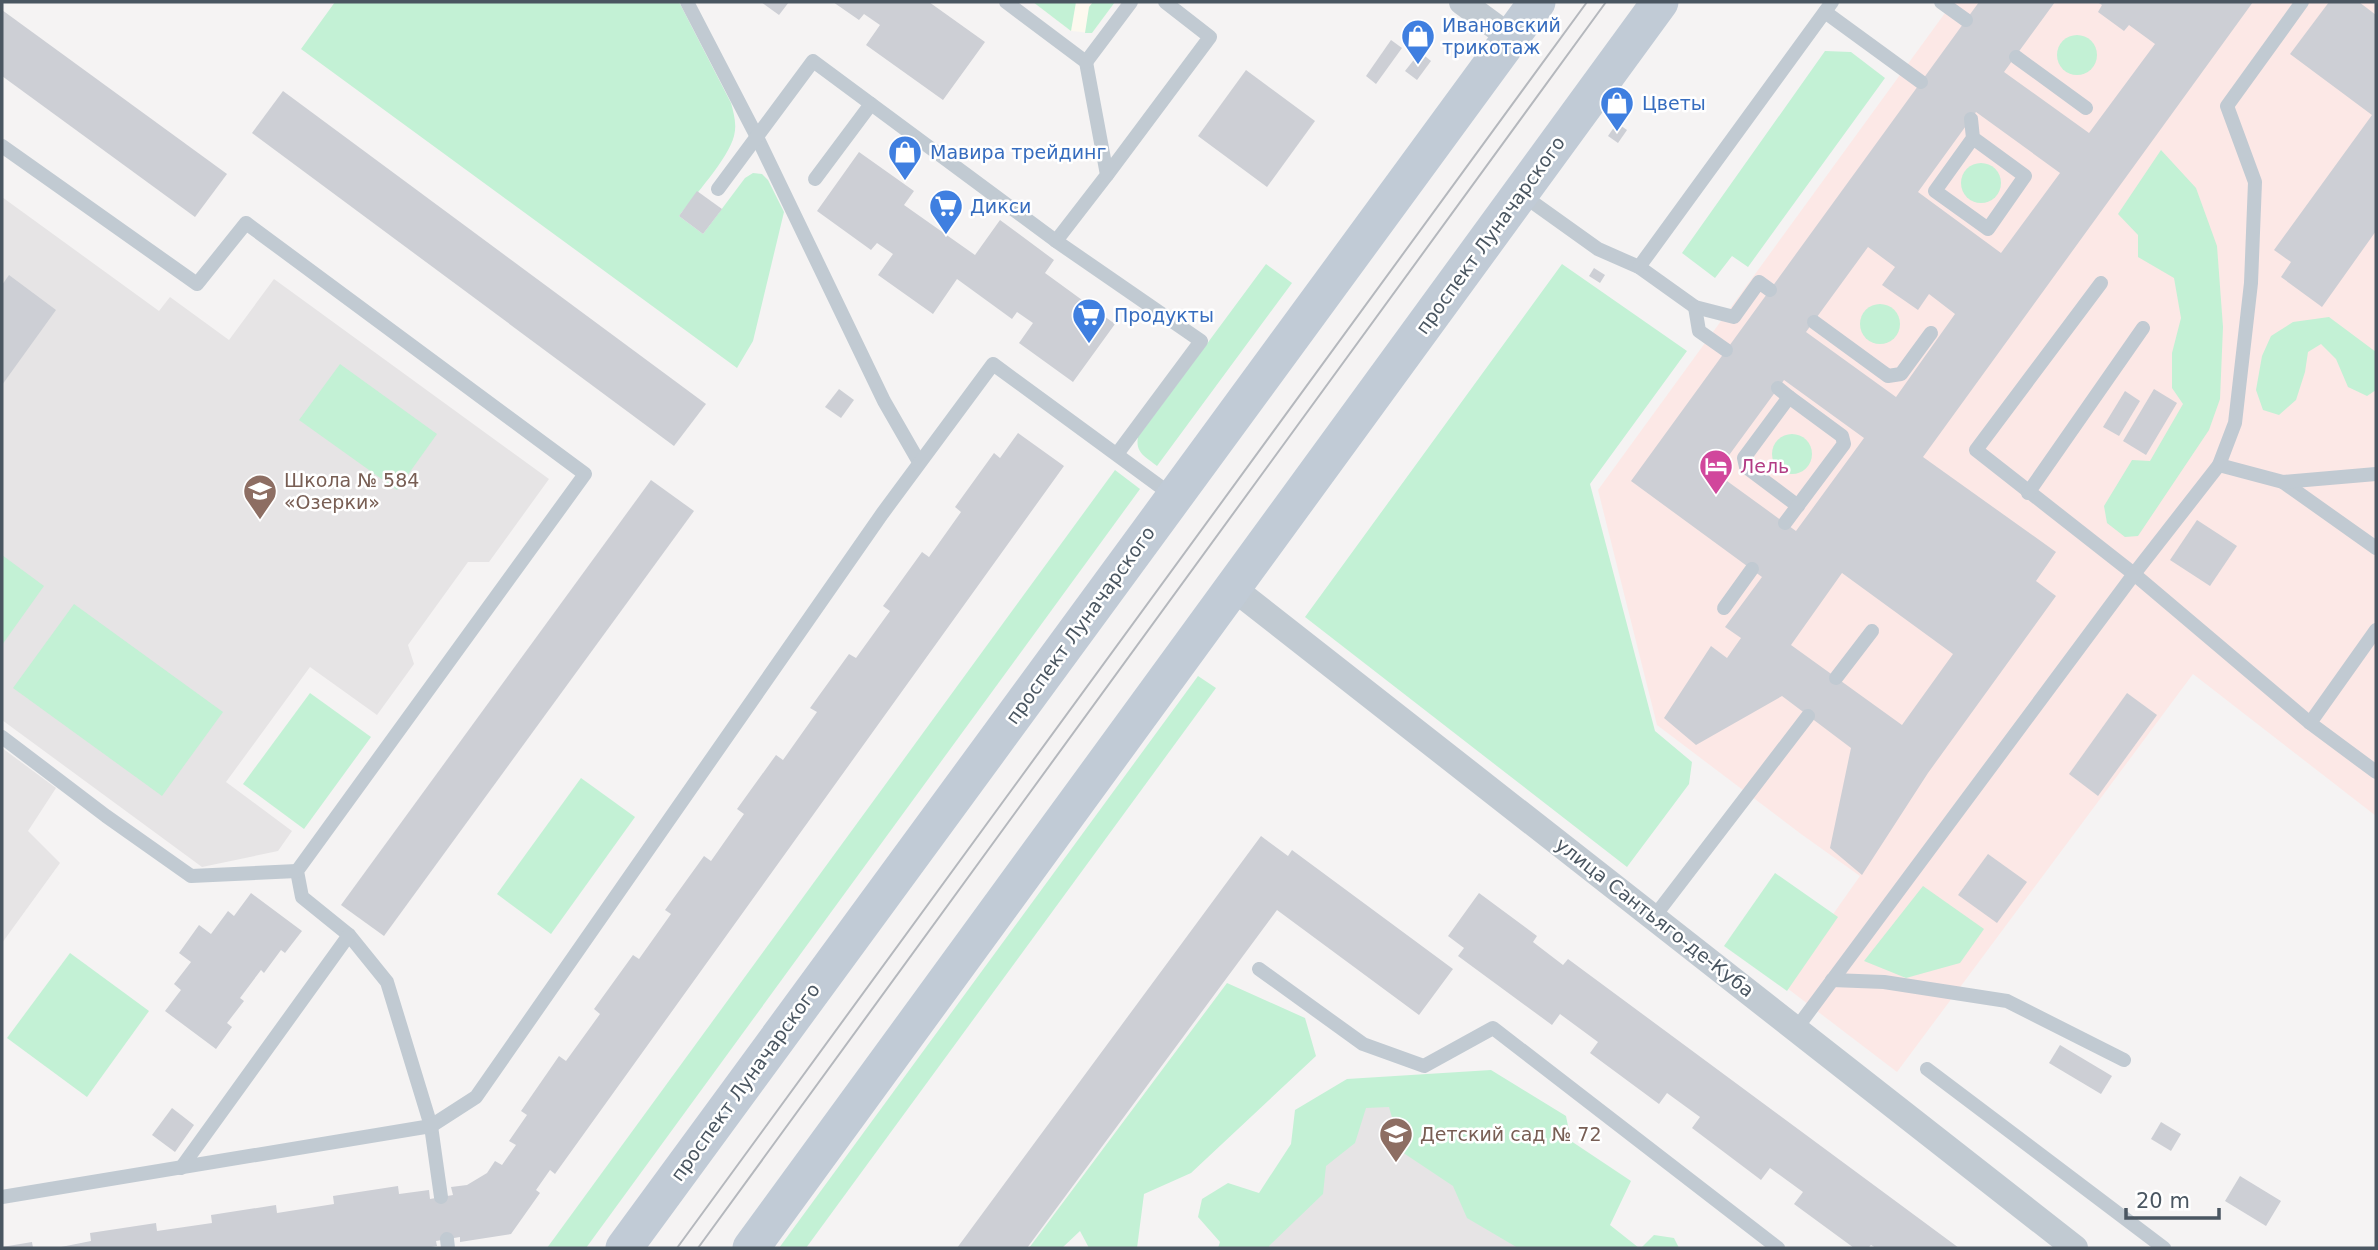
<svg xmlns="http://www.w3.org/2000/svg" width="2378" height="1250" font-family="'DejaVu Sans',sans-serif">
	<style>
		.commercial { fill: #fdf9ef }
		.education { fill: #e6e4e5 }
		.medical { fill: #fce8e6 }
		.green { fill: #c3f1d5 }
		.building { fill: #cdcfd5; fill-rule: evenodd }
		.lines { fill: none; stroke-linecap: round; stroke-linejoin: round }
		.lane { stroke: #c1cad2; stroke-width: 14 }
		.street { stroke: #c1cad2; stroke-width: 26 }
		.secondary { stroke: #c1cbd6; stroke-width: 37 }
		.tram { stroke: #b5b8bd; stroke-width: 2 }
		.labels { text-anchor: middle; stroke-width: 5; stroke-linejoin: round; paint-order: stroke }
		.shop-label { font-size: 19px; fill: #366cbe; stroke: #fff; text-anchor: start }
		.street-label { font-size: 19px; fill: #4a5661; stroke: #fff }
		.hotel-label { font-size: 19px; fill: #b23c85; stroke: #fff; text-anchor: start }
		.education-label { font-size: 19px; fill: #785e54; stroke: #fff; text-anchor: start }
	</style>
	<rect width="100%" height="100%" fill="#f5f3f3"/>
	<!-- commercial -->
	<path class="commercial" d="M1033 2H1115L1092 33 1071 31Z"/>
	<!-- education -->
	<g class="education">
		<path d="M2 197 159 311 170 297 229 340 274 279 549 479 489 562H468L408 645 414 664 377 715 310 667 226 782 292 831 278 851 202 867 2 720Z"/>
		<path d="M2 748 56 788 28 831 60 863 2 943Z"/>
		<path d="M1370 1081 1600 1248H1245Z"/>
	</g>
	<!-- medical -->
	<path class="medical" d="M1953 2H2376V816L2193 674 1897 1072 1783 985 1860 876 1801 834 1657 725 1598 490Z"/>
	<!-- green -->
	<g class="green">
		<path d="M335 2H679L731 103C734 114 737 125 734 136 728 159 694 196 679 216L703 234 745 178 753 173 762 174 768 180 784 212 753 341 737 368 301 49Z"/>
		<path d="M1033 2H1076L1071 31Z"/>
		<path d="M1093 2H1115L1092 33H1085L1089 7Z"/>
		<circle cx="2077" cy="55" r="20"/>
		<path d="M1825 51 1851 52 1885 78 1748 267 1732 256 1715 278 1682 253Z"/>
		<path d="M2161 150 2196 188 2217 246 2223 327 2220 399 2209 430 2138 536 2125 537 2107 523 2104 506 2132 460 2150 461 2183 404 2172 388V353L2181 318 2174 278 2138 257V235L2118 214Z"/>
		<circle cx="1981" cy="183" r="20"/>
		<path d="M1266 264 1292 283 1157 466C1146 457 1135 453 1138 437Z"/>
		<path d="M1562 264 1687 351 1590 484 1655 731 1692 762 1689 784 1627 867 1305 617Z"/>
		<circle cx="1880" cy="324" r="20"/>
		<path d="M2329 317 2376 352V390L2367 396 2348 387 2336 359 2321 344 2308 352 2305 372 2296 400 2279 415 2263 410 2256 390 2262 356 2271 336 2293 322Z"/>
		<path d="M340 364 437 434 397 490 299 420Z"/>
		<circle cx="1792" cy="454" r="20"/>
		<path d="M1115 470 1140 489 586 1248H547Z"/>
		<path d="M2 555 44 586 2 645Z"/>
		<path d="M74 604 223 712 162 796 13 688Z"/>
		<path d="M1198 676 1216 688 806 1248H779Z"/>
		<path d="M310 693 371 737 304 829 243 784Z"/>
		<path d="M581 778 635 817 551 934 497 894Z"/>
		<path d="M1775 873 1838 917 1787 991 1724 946Z"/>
		<path d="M1923 886 1984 929 1960 963 1906 978 1864 961Z"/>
		<path d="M70 953 149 1011 87 1097 7 1038Z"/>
		<path d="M1227 983 1305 1018 1316 1056 1191 1173 1144 1194 1137 1248H1089L1080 1231 1062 1248H1029Z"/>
		<path d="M1491 1070 1566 1116 1571 1141 1631 1181 1610 1225 1639 1248H1518L1467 1218 1453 1186 1402 1152 1389 1107 1366 1108 1355 1143 1326 1166 1323 1194 1269 1246V1248H1218L1220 1242 1198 1217 1202 1199 1228 1183 1259 1193 1291 1144 1295 1110 1347 1079Z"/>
		<path d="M1654 1235 1674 1238 1679 1248H1641Z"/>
	</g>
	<!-- building -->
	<g class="building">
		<path d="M761 2H789L779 15Z"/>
		<path d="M833 2H929L985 42 943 100 866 45 880 25 864 14 859 20Z"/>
		<path d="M1979 2H2055L2004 72 2089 133 2155 44 2129 25 2124 31 2098 12 2102 5 2097 2H2253L1923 457 2056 552 2036 581 2056 596 1928 773 1862 875 1830 848 1851 748 1782 696 1696 745 1664 718 1711 646 1727 658 1741 638 1725 627 1762 577 1631 481ZM1976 112 2060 173 2001 253 1918 192ZM1868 247 1895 267 1882 285 1918 310 1929 294 1955 314 1896 397 1806 332ZM1784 380 1864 438 1796 531 1716 473ZM1842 573 1953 654 1902 725 1791 645Z"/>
		<path d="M2329 2H2359L2376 15V231L2322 307 2281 277 2291 262 2274 250 2372 115 2290 54Z"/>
		<path d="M2 10 227 174 195 217 2 76Z"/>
		<path d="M1391 40 1402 48 1376 84 1366 76Z"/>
		<path d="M1420 52 1431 61 1417 80 1405 71Z"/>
		<path d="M1246 70 1315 121 1267 187 1198 136Z"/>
		<path d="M283 91 706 404 674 446 252 133Z"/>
		<path d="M1617 123 1627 130 1618 143 1608 136Z"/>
		<path d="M859 152 914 191 904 205 975 255 1000 220 1054 260 1045 273 1115 324 1073 382 1019 343 1033 323 1017 312 1012 319 957 279 933 314 878 275 893 254 877 243 871 250 817 211Z"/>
		<path d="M697 191 722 209 703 234 679 216Z"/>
		<path d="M1594 268 1605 275 1600 283 1589 276Z"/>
		<path d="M9 275 56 310 2 385V285Z"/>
		<path d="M839 389 854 400 841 418 825 407Z"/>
		<path d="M2154 389 2177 403 2146 455 2123 441Z"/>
		<path d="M2125 391 2140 401 2119 436 2103 427Z"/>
		<path d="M1018 433 1064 466 555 1174 550 1170 536 1190 540 1193 511 1234 460 1242V1237L436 1241 437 1246 425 1248H56L91 1241 90 1233 156 1223 157 1231 212 1223 211 1215 276 1205 277 1213 334 1204 333 1196 398 1186 399 1194 429 1190 430 1199 453 1195 451 1187 467 1185 487 1173 495 1161 502 1165 516 1145 509 1141 527 1115 521 1111 559 1056 566 1061 600 1014 594 1009 633 955 639 959 671 914 665 910 704 856 711 861 744 814 737 809 776 755 783 760 817 712 810 708 849 654 856 658 890 611 883 606 922 552 929 557 961 512 955 507 994 453 1000 458Z"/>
		<path d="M651 480 694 511 384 936 341 905Z"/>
		<path d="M2197 520 2237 546 2210 586 2170 560Z"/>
		<path d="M2127 693 2157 715 2098 796 2069 774Z"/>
		<path d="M1261 836 1288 856 1292 850 1453 969 1419 1015 1277 910 1027 1248H957Z"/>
		<path d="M1988 854 2027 882 1997 923 1958 895Z"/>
		<path d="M251 893 302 931 285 953 281 950 264 973 261 970 240 998 244 1001 227 1023 232 1027 216 1049 165 1011 181 990 174 984 191 962 179 953 199 925 211 934 228 911 234 916Z"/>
		<path d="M1479 893 1537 936 1533 942 1563 965 1568 959 1959 1248H1876L1871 1245 1868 1248H1854L1794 1204 1803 1192 1770 1168 1761 1180 1692 1128 1700 1117 1667 1093 1659 1104 1590 1053 1598 1042 1560 1014 1552 1025 1458 956 1464 948 1448 936Z"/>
		<path d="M2060 1045 2112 1076 2101 1094 2049 1063Z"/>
		<path d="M172 1108 194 1125 175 1152 152 1135Z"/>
		<path d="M2161 1122 2181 1134 2171 1151 2151 1139Z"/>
		<path d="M2240 1176 2281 1201 2266 1226 2225 1201Z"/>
		<path d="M32 1242 33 1248H2V1247Z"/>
	</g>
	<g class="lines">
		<!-- lane -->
		<g class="lane">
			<path d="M687 2 757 137 884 401 919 462"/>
			<path d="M1006 2 1086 62 1107 175 1056 241"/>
			<path d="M1941 2 1966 20"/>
			<path d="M1825 12 1921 82"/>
			<path d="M2016 57 2086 108"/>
			<path d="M1086 62 1131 2"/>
			<path d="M1971 119 1973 138 1935 191 1988 229 2025 176 1973 138"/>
			<path d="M2 146 197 284 246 223 585 474 297 871 302 897 349 935 387 982 431 1126 441 1197"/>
			<path d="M1107 175 1210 37 1165 2"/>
			<path d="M815 179 871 104"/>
			<path d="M718 189 813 61 1056 241 1201 341 1117 454"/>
			<path d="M1521 194 1598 249 1639 267 1695 307 1734 317 1759 282 1770 290"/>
			<path d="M1639 267 1832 2"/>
			<path d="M2101 283 1976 450 2134 574 2310 723"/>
			<path d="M1695 307 1699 331 1726 350"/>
			<path d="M1814 322 1888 376 1901 374 1931 333"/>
			<path d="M1778 388 1789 397 1744 458 1746 467 1798 506"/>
			<path d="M2219 465 2235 423 2251 283 2255 182 2227 106 2302 2"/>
			<path d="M2283 482 2376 548"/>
			<path d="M2028 493 2143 328"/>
			<path d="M1785 523 1844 444 1842 436 1789 397"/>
			<path d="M1724 608 1752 569"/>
			<path d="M2376 630 2310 723 2376 772"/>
			<path d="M1836 678 1872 631"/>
			<path d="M2 737 106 816 191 876 297 871"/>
			<path d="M1654 917 1808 716"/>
			<path d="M1259 969 1363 1044 1424 1066 1493 1028 1778 1248"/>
			<path d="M1832 980 1884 982 2007 1001 2124 1060"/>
			<path d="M1796 1029 2134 574 2219 465 2283 482 2376 474"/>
			<path d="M1927 1069 2164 1248"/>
			<path d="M181 1168 349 935"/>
			<path d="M2 1197 431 1126 476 1097 882 514 993 364 1173 496"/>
			<path d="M447 1239 448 1248"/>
		</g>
		<!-- street -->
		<g class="street">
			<path d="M1462 2 1511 38"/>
			<path d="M1233 588 2075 1248"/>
		</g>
		<!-- secondary -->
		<g class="secondary">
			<path d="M624 1248 1537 2"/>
			<path d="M751 1248 1660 2"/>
		</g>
		<!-- tram -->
		<g class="tram">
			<path d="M677 1248 1587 2"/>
			<path d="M698 1248 1606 2"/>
		</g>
	</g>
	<!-- icons -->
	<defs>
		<g id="shop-pin" transform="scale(1.75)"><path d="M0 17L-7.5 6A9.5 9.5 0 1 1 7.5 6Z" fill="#3f7fe0" stroke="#fff"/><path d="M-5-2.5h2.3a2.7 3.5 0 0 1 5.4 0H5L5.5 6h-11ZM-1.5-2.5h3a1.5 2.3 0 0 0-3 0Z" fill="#fff"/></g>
		<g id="supermarket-pin" transform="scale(1.75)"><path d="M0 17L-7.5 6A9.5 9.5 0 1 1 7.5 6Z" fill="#3f7fe0" stroke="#fff"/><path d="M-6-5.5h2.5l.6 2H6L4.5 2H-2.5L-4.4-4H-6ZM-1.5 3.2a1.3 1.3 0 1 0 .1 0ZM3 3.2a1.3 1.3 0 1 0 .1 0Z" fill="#fff"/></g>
		<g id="hotel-pin" transform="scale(1.75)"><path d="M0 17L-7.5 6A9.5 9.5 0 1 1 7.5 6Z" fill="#d1479c" stroke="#fff"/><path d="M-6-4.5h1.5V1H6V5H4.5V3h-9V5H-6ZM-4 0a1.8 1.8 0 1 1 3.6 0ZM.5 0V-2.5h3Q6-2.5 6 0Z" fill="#fff"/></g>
		<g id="school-pin" transform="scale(1.75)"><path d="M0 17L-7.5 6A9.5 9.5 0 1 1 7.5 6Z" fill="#8d6e63" stroke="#fff"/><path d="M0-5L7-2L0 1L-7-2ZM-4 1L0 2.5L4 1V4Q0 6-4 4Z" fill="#fff"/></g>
	</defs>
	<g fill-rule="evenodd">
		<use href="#shop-pin" x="1418" y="36"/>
		<use href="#shop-pin" x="1617" y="103"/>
		<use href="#shop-pin" x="905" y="152"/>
		<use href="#supermarket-pin" x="946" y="206"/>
		<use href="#supermarket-pin" x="1089" y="315"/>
		<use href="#hotel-pin" x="1716" y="466"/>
		<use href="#school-pin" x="260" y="491"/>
		<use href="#school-pin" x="1396" y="1134"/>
	</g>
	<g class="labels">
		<!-- shop labels -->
		<g class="shop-label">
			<text x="1442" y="32">Ивановский<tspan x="1442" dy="22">трикотаж</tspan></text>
			<text x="1642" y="110">Цветы</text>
			<text x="930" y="159">Мавира трейдинг</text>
			<text x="970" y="213">Дикси</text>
			<text x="1114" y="322">Продукты</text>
		</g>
		<!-- street labels -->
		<g class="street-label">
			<text transform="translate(1490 235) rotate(-54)" y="7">проспект Луначарского</text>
			<text transform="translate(1080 625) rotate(-54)" y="7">проспект Луначарского</text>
			<text transform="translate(1655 917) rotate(38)" y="7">улица Сантьяго-де-Куба</text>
			<text transform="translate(745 1082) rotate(-54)" y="7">проспект Луначарского</text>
		</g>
		<!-- hotel labels -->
		<g class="hotel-label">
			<text x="1740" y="473">Лель</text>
		</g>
		<!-- education labels -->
		<g class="education-label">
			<text x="284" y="487">Школа № 584<tspan x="284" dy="22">«Озерки»</tspan></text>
			<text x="1420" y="1141">Детский сад № 72</text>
		</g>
	</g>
	<!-- border -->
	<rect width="2378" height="1250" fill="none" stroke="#4a5661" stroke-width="7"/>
	<!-- scale -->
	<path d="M2126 1208v10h93v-10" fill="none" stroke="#4a5661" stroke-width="3.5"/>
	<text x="2136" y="1208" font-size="21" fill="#4a5661" stroke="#ffffff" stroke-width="5" paint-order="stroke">20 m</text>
</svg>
